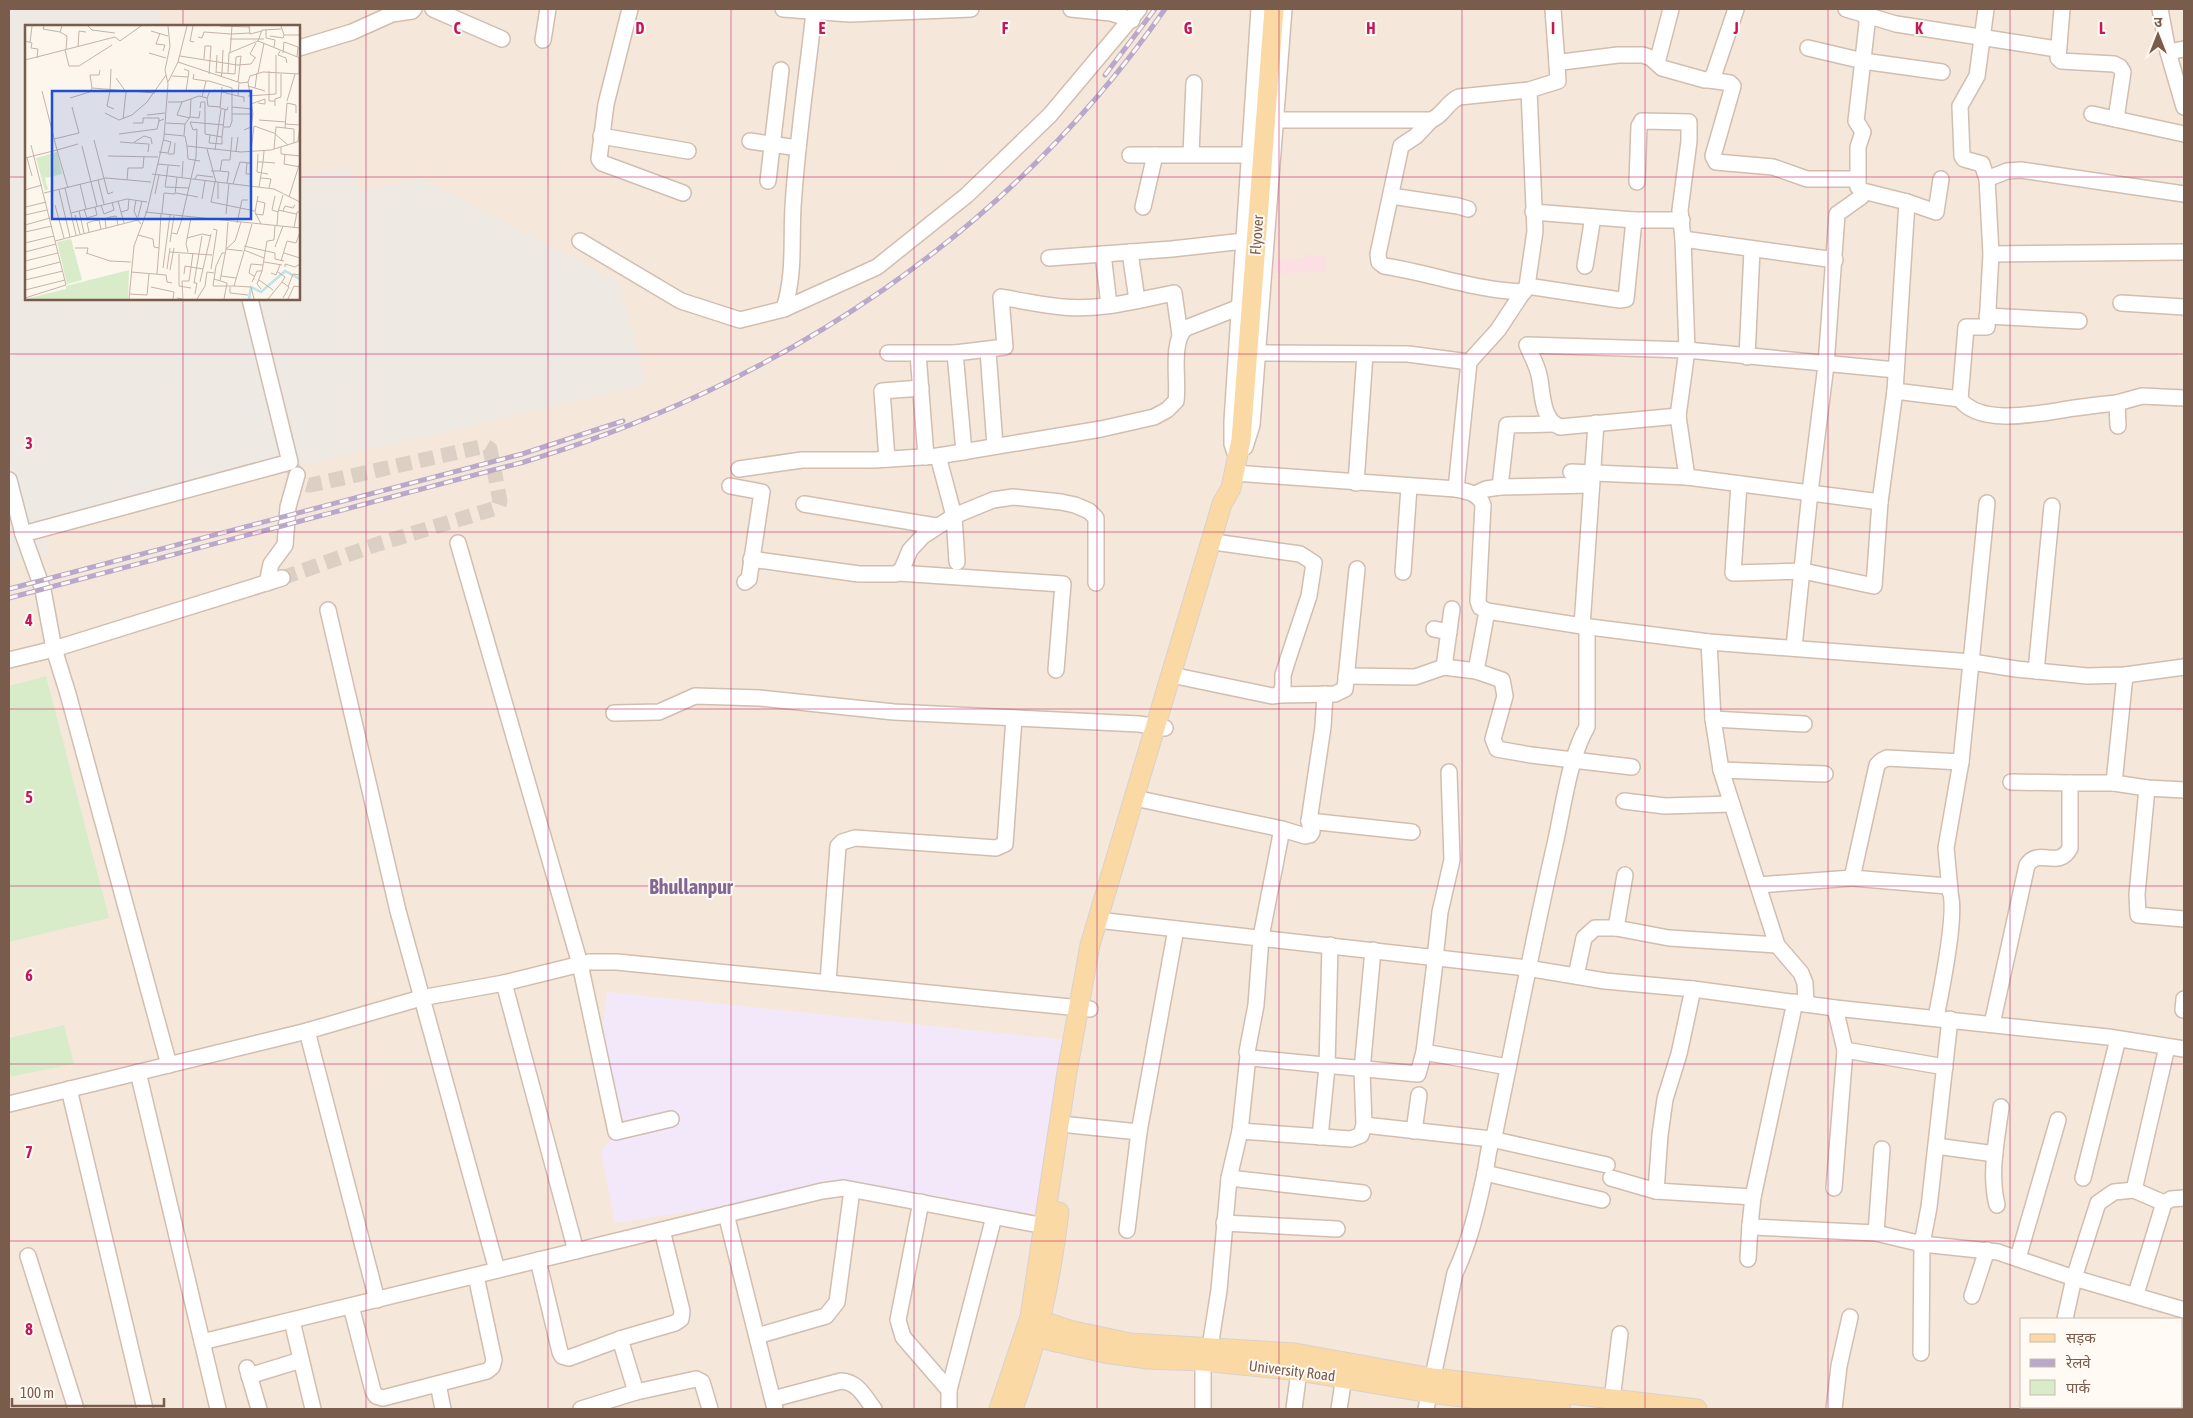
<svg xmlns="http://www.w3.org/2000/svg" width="2193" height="1418" font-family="'Asap Condensed','Noto Sans Devanagari',sans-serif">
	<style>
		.residential { fill: #f5e8da; fill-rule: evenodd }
		.industrial { fill: #efe9e4 }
		.education { fill: #f3e8fa }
		.medical { fill: #fbdfe3 }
		.green { fill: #d8ecc9 }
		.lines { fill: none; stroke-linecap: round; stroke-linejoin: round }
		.minor-tunnel { stroke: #dcd0c4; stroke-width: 15; stroke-dasharray: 15 8; stroke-linecap: butt }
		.minor-casing { stroke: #d1beb0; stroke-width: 18 }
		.major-casing { stroke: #dad1cd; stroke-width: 21 }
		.minor { stroke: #fff; stroke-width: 15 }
		.major { stroke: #fbd9a5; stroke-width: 19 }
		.rail-casing { stroke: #b9a8c9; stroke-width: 5 }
		.rail { stroke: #fffaf3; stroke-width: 3; stroke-dasharray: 9; stroke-linecap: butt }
		.grid { fill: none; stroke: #c2185b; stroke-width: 1; stroke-opacity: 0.55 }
		.labels { text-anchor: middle; stroke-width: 4; stroke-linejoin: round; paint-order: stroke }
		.street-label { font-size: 15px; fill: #7a5c4d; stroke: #fffaf3 }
		.district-label { font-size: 20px; font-weight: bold; fill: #846695; stroke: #fffaf3 }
		.inset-river { fill: none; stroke: #bfe3e8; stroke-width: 2.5 }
		.inset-road { fill: none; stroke: #c5b3a7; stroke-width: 1 }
		.view { fill: #1d4ed8; fill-opacity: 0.15; stroke: #1d4ed8; stroke-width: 2.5 }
		.inset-edge { fill: none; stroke: #7a5c4d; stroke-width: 2.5 }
		.grid-label { font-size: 16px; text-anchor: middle; font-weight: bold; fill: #c2185b; stroke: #fffaf3; stroke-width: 4; stroke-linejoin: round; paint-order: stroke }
	</style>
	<rect width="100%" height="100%" fill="#fdf6ec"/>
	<!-- residential -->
	<path class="residential" d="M9 9H2184V1409H9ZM26 26H299V299H26ZM2022 1319H2182V1407H2022Z"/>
	<!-- industrial -->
	<path class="industrial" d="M9 9H157L162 26H26V299H299V178L350 165 360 192 420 178 619 282 647 384 42 527 48 554 9 563Z"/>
	<!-- education -->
	<path class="education" d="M607 992 1066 1040 1038 1220 844 1188 615 1223 601 1152 616 1132 597 1071Z"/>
	<!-- medical -->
	<path class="medical" d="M1305 255 1326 256V272L1272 273V261L1305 258Z"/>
	<!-- green -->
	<g class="green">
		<path d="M46 676 109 918 9 942V686Z"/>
		<path d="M64 1025 74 1064 9 1077V1038Z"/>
	</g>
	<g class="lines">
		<!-- minor-tunnel -->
		<path class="minor-tunnel" d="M282 578 378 544 493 509 498 507 500 501 490 449 485 446 311 485C299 485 295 472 290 462"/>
		<!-- minor casing -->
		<g class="minor-casing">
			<g id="minor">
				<path d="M433 9 502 39"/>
				<path d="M630 9 606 104 599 159 602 163 683 193"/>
				<path d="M783 9 849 14 971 9"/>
				<path d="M1071 9 1111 13 1132 20"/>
				<path d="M1553 9 1557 64"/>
				<path d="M1846 9 1896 24 2057 49"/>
				<path d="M1866 9 1867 24 1856 121 1863 132 1858 147V187L1863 191 1907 202 1936 212 1941 179"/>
				<path d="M2062 9 2058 58 2061 61 2114 64 2120 67 2123 72 2116 119"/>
				<path d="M2160 9 2168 52 2184 107"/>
				<path d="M543 40 548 9"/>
				<path d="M299 48 352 32 392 14 412 11 414 9"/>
				<path d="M1808 48 1863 61 1942 72"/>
				<path d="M2168 52 2184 49"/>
				<path d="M1657 63 1671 9"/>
				<path d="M1710 80 1730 83 1733 86 1713 156 1716 162 1773 167 1807 179H1858"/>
				<path d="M2092 114 2184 134"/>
				<path d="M1275 120H1431C1443 116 1447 102 1459 97L1529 90 1558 81 1557 64 1562 62 1618 55H1643L1651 58 1662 68 1705 80H1710L1714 74 1736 9"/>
				<path d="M1431 120 1416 136 1401 146 1378 254 1379 262 1384 266C1431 273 1477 291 1524 292"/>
				<path d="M601 136 688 151"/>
				<path d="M750 141 798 148"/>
				<path d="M1191 154 1194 83"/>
				<path d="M1130 155H1250"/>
				<path d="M1987 179 2007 171 2021 170 2184 194"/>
				<path d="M768 181 781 70"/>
				<path d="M1637 182 1639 126 1642 121 1689 122V141L1680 210 1683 239 1687 350 1678 416 1687 477 1880 502 1895 391 1907 202"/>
				<path d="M1391 196 1458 206 1468 209"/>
				<path d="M1143 207 1155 155"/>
				<path d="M1533 212 1634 220H1682"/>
				<path d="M1683 239 1835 260"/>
				<path d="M580 241 681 301 740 320 784 309 877 267 967 195 1050 115 1139 9"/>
				<path d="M1130 252 1137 300"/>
				<path d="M1103 254 1109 305"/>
				<path d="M1991 254 2184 252"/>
				<path d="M1049 258 1172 249 1244 241"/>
				<path d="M1585 266 1593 217"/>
				<path d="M1527 286 1620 300 1626 299 1634 220"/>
				<path d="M2121 303 2184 307"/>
				<path d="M784 309C795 273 791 243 793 207 797 141 807 77 814 12L811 9"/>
				<path d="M1987 316 2079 321"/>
				<path d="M988 351 995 446"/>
				<path d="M888 353H955L1005 347 1001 297C1022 301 1042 305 1063 307 1100 311 1138 300 1174 293L1180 335"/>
				<path d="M955 353 964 452"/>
				<path d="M1258 353 1408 354 1469 362"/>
				<path d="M918 354 926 457"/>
				<path d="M1747 357 1752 250"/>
				<path d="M1895 391 1960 399 1966 327H1987L1991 254 1987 179 1982 164 1964 159 1962 156 1960 106 1977 76 1986 9"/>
				<path d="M1960 399C1981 428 2045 412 2075 408 2089 406 2103 404 2117 403"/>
				<path d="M1678 416 1560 427C1541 420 1543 392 1539 375 1537 365 1531 355 1527 345L1687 350 1896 370"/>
				<path d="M2118 426 2117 403 2142 396 2184 398"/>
				<path d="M1245 447 1252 425 1284 9"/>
				<path d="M1235 453 1232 444V421L1259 9"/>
				<path d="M938 456 954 516 957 562"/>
				<path d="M887 459 882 391 921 388"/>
				<path d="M739 469 802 460H874L938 456 1101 429 1154 417 1167 410 1176 401C1179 382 1170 341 1186 328L1240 307"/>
				<path d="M1571 472 1687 477"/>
				<path d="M1235 473 1456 489C1468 492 1479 493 1483 505L1478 601 1480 607 1487 611 1582 626 1709 642 1972 662 2016 669 2087 676 2125 675 2184 667"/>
				<path d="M9 480 23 534 43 590 54 649 282 578"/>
				<path d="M1356 483 1365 354"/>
				<path d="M1739 484 1733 573 1803 571 1874 586 1880 502"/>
				<path d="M730 486 762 492 749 579 745 582"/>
				<path d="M1500 487 1507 425 1553 424"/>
				<path d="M1456 489 1469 362 1498 330 1527 286 1535 231 1529 90"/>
				<path d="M1475 494 1486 489 1500 487 1591 485"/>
				<path d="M804 504 936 526"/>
				<path d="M23 534 290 462 250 299"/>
				<path d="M458 543 580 964 616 1132 671 1119"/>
				<path d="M751 559 859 574H896L902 569 910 550 923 536 954 516 993 500 1013 497 1061 502 1075 505 1089 511 1096 518V583"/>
				<path d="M1403 572 1409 487"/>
				<path d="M898 573 1063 584 1056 670"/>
				<path d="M267 583 271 564 285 545 288 507 297 475"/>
				<path d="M328 610 398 911 497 1270"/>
				<path d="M1487 611 1476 671 1502 680 1505 696 1493 739 1497 749 1531 755 1632 767"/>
				<path d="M1434 629 1449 632"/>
				<path d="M1709 642 1713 719 1721 770 1777 945 1801 973 1805 983 1806 1004"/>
				<path d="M1794 647 1810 492 1826 365 1837 214 1861 197"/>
				<path d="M9 660 54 649 68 694 169 1065"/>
				<path d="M1444 667 1452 609"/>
				<path d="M2036 671 2052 506"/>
				<path d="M1346 676 1415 677 1444 667 1476 671"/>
				<path d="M1181 677 1272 696 1280 695 1283 686V675L1288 659 1309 596 1314 563 1300 554 1221 543"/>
				<path d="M1280 695 1335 694 1345 689 1357 569"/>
				<path d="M614 713 659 712 695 696 760 698 894 712 1139 724 1165 728"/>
				<path d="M1713 719 1804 724"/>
				<path d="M1721 770 1825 774"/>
				<path d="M2011 782 2070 783"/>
				<path d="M2114 783 2125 675"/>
				<path d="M2147 788 2137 894 2138 915 2184 919"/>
				<path d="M1144 800 1282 829 1305 836 1310 835 1312 832 1309 821 1412 832"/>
				<path d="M1624 801 1665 806 1732 804"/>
				<path d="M1309 821 1323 727 1325 694"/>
				<path d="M1282 829 1261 937 1256 1005 1247 1052 1251 1058 1418 1074 1424 1052 1508 1067"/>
				<path d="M1852 878 1947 886C1961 900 1940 995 1936 1018"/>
				<path d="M1758 885 1852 878 1877 765 1881 761 1887 758 1961 762 1987 503"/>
				<path d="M1950 890 1946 848 1961 762"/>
				<path d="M1097 920 1527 968 1605 981 1693 989 1835 1008 2108 1037 2184 1049"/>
				<path d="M1616 928 1625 875"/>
				<path d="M1435 959 1440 912 1452 860 1449 772"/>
				<path d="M1576 976 1584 938 1595 928H1616L1669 938 1777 945"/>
				<path d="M828 982 838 846 842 842 855 838 996 848 1005 844 1014 718"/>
				<path d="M504 983 576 1251"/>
				<path d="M1795 1002 1753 1197 1750 1225 1753 1227 1876 1233 1922 1244 1998 1252 2074 1278 2184 1310"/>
				<path d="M2183 1010 2184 999"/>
				<path d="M1992 1024 2027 865C2039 847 2059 870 2070 848V783H2114L2147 788 2184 790"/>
				<path d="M307 1031 377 1300"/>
				<path d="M1845 1050 1945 1067"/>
				<path d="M1424 1052 1435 962"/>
				<path d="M138 1072 218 1409"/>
				<path d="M69 1089 145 1409"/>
				<path d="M9 1104 307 1031 421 998 504 983 589 962H617L1090 1009"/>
				<path d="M1070 1125 1139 1132 1127 1230"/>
				<path d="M1364 1125 1491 1139 1607 1165"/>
				<path d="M1240 1131 1248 1056"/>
				<path d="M1414 1131 1419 1095"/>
				<path d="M1139 1132 1176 929"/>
				<path d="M1320 1137 1327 1067 1330 945"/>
				<path d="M1936 1146 1995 1154"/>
				<path d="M1485 1173 1602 1200"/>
				<path d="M1229 1178 1363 1193"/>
				<path d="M1611 1178 1656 1191 1753 1197"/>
				<path d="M2083 1178 2118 1039"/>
				<path d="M1834 1188 1845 1050 1835 1008"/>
				<path d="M2134 1190 2167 1047"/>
				<path d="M1656 1191 1660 1135 1665 1099 1679 1054 1693 989"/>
				<path d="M921 1202 898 1320 903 1337 949 1390V1409"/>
				<path d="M1997 1205C1989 1173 1997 1139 2001 1107"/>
				<path d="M726 1214 775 1409"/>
				<path d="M1224 1223 1337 1229"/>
				<path d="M1876 1233 1882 1149"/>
				<path d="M28 1256 76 1409"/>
				<path d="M2018 1258 2058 1120"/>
				<path d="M1748 1259 1750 1225"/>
				<path d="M538 1260 560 1352 562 1356 569 1358 620 1339 675 1323 681 1319 682 1311 662 1230"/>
				<path d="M2136 1294 2164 1203 2171 1199 2184 1198"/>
				<path d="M1972 1296 1987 1250"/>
				<path d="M351 1306 373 1391 376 1396 383 1398 487 1371 492 1367 494 1360 476 1276"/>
				<path d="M2065 1319 2074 1278 2098 1203 2114 1192 2134 1190 2164 1203"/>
				<path d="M292 1321 313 1409"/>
				<path d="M757 1336 826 1316 837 1302 852 1190"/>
				<path d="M620 1339 636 1392"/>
				<path d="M202 1342 822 1191 844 1188 1045 1226"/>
				<path d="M1210 1347 1219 1290 1229 1178 1240 1131 1351 1139 1361 1135 1364 1125 1362 1070 1373 950"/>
				<path d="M1921 1353 1922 1244 1929 1207 1950 1019"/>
				<path d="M1203 1361V1409"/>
				<path d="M247 1368 259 1409"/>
				<path d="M249 1376 301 1360"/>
				<path d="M438 1384 443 1409"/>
				<path d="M949 1390 994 1217"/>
				<path d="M773 1399 841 1381C858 1382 864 1396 874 1409"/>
				<path d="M1612 1400 1620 1334"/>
				<path d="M581 1409 636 1392 696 1379 702 1382 710 1409"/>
				<path d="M1294 1409 1299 1371"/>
				<path d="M1339 1409 1344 1377"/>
				<path d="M1426 1409 1455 1273C1470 1242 1478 1206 1485 1173 1488 1159 1488 1144 1495 1132 1515 1036 1533 940 1555 844 1563 809 1569 758 1587 727V630L1582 626 1596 423"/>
				<path d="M1834 1409 1839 1366 1850 1317"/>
				<path d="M2050 1409 2051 1407"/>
			</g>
		</g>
		<!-- major casing -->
		<g class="major-casing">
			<g id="major">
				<path d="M1031 1317 1069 1330 1130 1343 1295 1353 1433 1378 1697 1409"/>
				<path d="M1025 1335 1105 1353 1147 1359 1203 1361 1299 1371 1429 1393 1561 1409"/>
				<path d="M999 1409 1030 1317 1067 1072 1090 945 1222 504 1231 488 1241 440 1274 9"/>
				<path d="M1013 1409C1038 1341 1050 1284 1059 1212"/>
			</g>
		</g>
		<!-- minor -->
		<use href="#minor" class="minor"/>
		<!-- major -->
		<use href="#major" class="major"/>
		<!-- rail casing -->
		<g class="rail-casing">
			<g id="rail">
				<path d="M1105 75 1155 9"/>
				<path d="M9 589 522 454 623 421"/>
				<path d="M9 598 524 462C783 383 1009 233 1165 9"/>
			</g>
		</g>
		<!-- rail -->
		<use href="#rail" class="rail"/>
	</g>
	<!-- grid -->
	<path class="grid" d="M183 9V26M366 9V1409M548 9V1409M731 9V1409M914 9V1409M1097 9V1409M1279 9V1409M1462 9V1409M1645 9V1409M1828 9V1409M2010 9V1409M9 177H26M299 177H2184M183 299V1409M9 354H2184M9 532H2184M9 709H2184M9 886H2184M9 1064H2184M9 1241H2184"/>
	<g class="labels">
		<!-- street labels -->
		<g class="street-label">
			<text transform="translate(1257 235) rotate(-86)" y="5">Flyover</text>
			<text transform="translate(1292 1371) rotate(7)" y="5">University Road</text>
		</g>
		<!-- district labels -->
		<g class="district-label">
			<text x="691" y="894">Bhullanpur</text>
		</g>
	</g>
	<!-- overview -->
	<g transform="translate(25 25)">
		<rect width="275" height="275" fill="#fdf6ec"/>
		<path d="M32 127 37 149 20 153 23 164 20 166 11 133ZM46 214 57 255 42 259 32 217ZM104 245 103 274H0L41 264V261Z" fill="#d8ecc9"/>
		<path class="inset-river" d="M224 274 226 262 236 267 260 246 275 254"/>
		<path class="inset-road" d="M19 1 18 4 35 7 37 1M63 1 67 5 90 8M168 1 165 16 169 17M195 1 225 2M224 1 225 9 237 6M256 1 259 10H275M256 4 237 5 233 16 275 33M241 5V13L250 15 249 22M126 6 143 11M35 7 42 11 41 25M135 8 131 19 140 20 138 26M206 9 225 8M245 11 258 13 259 10M173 12 177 13 179 7 206 9M205 14H239M0 16 7 18 6 23 13 24 12 33M5 17 7 1M231 18 225 29 231 33M53 22 54 6 61 7M40 25 44 41H54L87 20M255 26 253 30 261 33 262 38M124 28 141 33M205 28 207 1M258 28 259 17 273 22 272 32M155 31 212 40 226 39 230 33M179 34 180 21H186L184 49M0 35 90 12 95 16 116 1M153 37 216 58 223 57 225 51 238 47 275 49M159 44 164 46 161 66M244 46V76H250M191 47 197 48 198 25M191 48 192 30M203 48 204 28 233 16M233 48 239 18M169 49 168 54 181 56M274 49V33M147 51 163 52M196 52 197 48 210 49 211 32 216 31 213 57M91 53 101 67 98 94M184 56 207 63V96L205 102H199M143 57 153 37 162 1M214 58 213 71 219 72V77M223 61 240 66M197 62 195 83 202 85 203 82M67 63 65 50H74L75 45M230 63 232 48M189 65 213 71M17 66 32 125 53 119M85 66 82 81 89 84M85 66 86 44M223 71 251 69V30M177 72 181 56H184M45 73 65 67 67 63 130 68M182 73 183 81 195 82M262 76 270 49M143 77H157L174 71 182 73 185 66M157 77 152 90 165 93M226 79 240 74V79L233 78M250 81V74L256 72V49M207 82 227 84M175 83 176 77H180V109L197 112 200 85M80 88 94 95 107 90 122 77 141 50M207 89H228M122 90 140 88M165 92 174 93 175 86M234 95 261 97M108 98H118V93H134V97M141 98 160 99M260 99 275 100M260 103 262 78 271 80V88M172 104 168 105 165 97 199 100M219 105 226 102 228 89 223 57M94 109 132 104 134 96 139 94M139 109 160 111 162 121 216 127 246 125 275 116M159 110 160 99 165 92 166 74M185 110 184 118 197 119V112M29 114 54 108 47 82M69 115 83 169 88 167M273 116 275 100M95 117 108 118 119 111 126 113 127 119M109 118 124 119 123 127M57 121 72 181M162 121 163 134 175 136M256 122V129L275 131M182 124 191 157M249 124 251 102 269 104V118M190 125 196 84M226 126 229 101 249 108 263 120M239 126 238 137 250 138M134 127 143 128 146 117 138 115M211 127 213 112M143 129H149L150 118M233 129 232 147 243 149M260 129 259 139 275 142M83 131 133 132M0 133 32 125 43 163M2 133 7 151M232 137H238L234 162M222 138 221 149H226L225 158M132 139 155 141M143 141 140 162 164 163M186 146H195L197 135H205L207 112M195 146 204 147 202 158M127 149 249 164 275 177M157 153 158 136M236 153 246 154 244 163M170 154 172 150 188 152M73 155 79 179M102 155 103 143H118L119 131M190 157 186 177 230 186M55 159 61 184M208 159 215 137 225 138M40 163 51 210M0 165 17 160M34 165 45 212M19 168 81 153 126 157M151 168 173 172M130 169 134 150M233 171 230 187 236 199M250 171 247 185 253 187 252 201M264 172 275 137M177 174 180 156M193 174V157M111 175 109 186 113 195M93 176 99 198M30 180 39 213M76 180 79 189 89 185 87 177M1 182 21 177M59 184 62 193 72 190 70 182M253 185 271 189M54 186 59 208M258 186 260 181 268 183 270 180M96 187 103 185 104 174M120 187 275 203M253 187 258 170M46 188 102 174 122 177M137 188 139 168 150 169 152 152M201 189 204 158M230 189 238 190 240 178 232 176M0 190 22 185M50 190 55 209M113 192 117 176M203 197 201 224 218 226M212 198 217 175H223M0 200 25 193M81 203 80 194 85 192 91 191 93 200M269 203 272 187H275M0 207 27 201M64 207 62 198 68 196 74 195 76 204M147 208 152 209 156 197 171 132 172 104M113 210 128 214 129 222 134 223 132 249M162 213 177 209 186 211M30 216 113 195 116 199M145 217 149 191M0 218 29 211M219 221 250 228V234L259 236M250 222 258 201M50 223H63L62 228M134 223 136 189M219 225 239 233M0 227 31 219M145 227 187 230M163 227 161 219 166 193M61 228 85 236 106 237M200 228H197L191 241 188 261H209L227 199M259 228 275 233M154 229V261L166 263M0 236 33 228M256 236 262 216 271 218 275 207M239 237 257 240M260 242V239L270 242 275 239M138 243 145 190M142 244 145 223M186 244 192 205 188 204M145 245 149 223M0 246 35 237M106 247 141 250 142 257 147 258M253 247 260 252 257 257 264 262 258 273M246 248 251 250 255 240M159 249 160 241 178 244M196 251 211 253M229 251 224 248 226 239 238 240M189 254 202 258 199 274M0 255 38 246M234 255 248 265M195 256 201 224 210 216 216 197M175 257 186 209M227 257 232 246H237L242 216 249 215 250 201M209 261 226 262 229 274M126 262 149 267 148 274M205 262V268L223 270M263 262 268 249 275 250M236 264 232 259 237 246M0 265 40 255M104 269 122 270 124 249M170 269 172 258H169L177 211M0 273 41 260 6 120M152 273 158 274 157 256H164L168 228M104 274 109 221 122 186 139 112 143 59 140 45 145 21 143 1M172 274 180 261 182 247 189 248M243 274 257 257M263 274 269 261 275 262"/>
		<path class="view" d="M27 66H226V194H27Z"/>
		<rect width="275" height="275" class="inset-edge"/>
	</g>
	<g class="grid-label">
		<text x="457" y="34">C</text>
		<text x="640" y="34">D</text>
		<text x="822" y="34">E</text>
		<text x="1005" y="34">F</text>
		<text x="1188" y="34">G</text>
		<text x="1371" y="34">H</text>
		<text x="1553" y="34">I</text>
		<text x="1736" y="34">J</text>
		<text x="1919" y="34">K</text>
		<text x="2102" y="34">L</text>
		<text x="29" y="449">3</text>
		<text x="29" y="626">4</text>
		<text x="29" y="803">5</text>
		<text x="29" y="981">6</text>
		<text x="29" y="1158">7</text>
		<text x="29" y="1335">8</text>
	</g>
	<!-- border -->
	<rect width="2193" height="1418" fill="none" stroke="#7a5c4d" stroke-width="20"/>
	<!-- legend -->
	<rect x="2020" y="1318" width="162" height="90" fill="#fffaf3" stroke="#cabbb1"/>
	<rect x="2030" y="1334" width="25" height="8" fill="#fbd9a5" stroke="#cabbb1"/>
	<text x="2066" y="1343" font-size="15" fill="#7a5c4d">सड़क</text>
	<rect x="2030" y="1359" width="25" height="8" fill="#b9a8c9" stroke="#cabbb1"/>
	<text x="2066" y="1368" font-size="15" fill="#7a5c4d">रेलवे</text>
	<rect x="2030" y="1380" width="25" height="15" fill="#d8ecc9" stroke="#cabbb1"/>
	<text x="2066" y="1393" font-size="15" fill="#7a5c4d">पार्क</text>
	<!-- north arrow -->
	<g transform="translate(2158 35)" stroke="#fffaf3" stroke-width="4" paint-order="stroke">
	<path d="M0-4L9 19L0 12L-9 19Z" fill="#7a5c4d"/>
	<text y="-8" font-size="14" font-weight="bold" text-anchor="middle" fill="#7a5c4d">उ</text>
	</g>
	<!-- scale -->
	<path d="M12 1398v8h152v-8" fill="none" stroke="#7a5c4d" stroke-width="2.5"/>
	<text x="20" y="1398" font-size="15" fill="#7a5c4d" stroke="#fffaf3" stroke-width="4" paint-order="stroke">100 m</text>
</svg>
